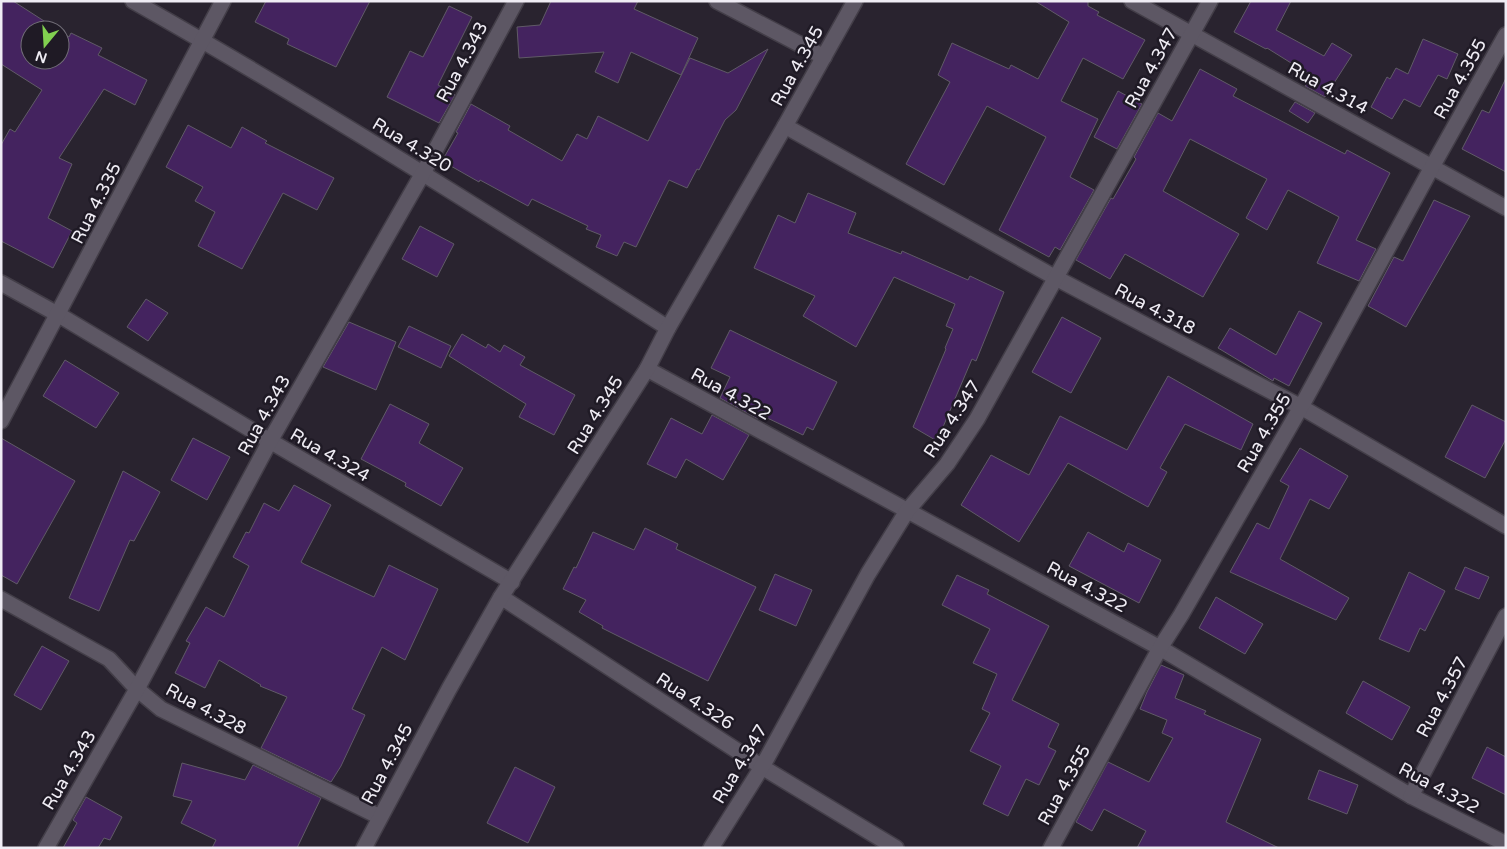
<svg xmlns="http://www.w3.org/2000/svg" width="1507" height="849" font-family="'Varela Round',sans-serif">
	<style>
		.building { fill: #44235f; stroke: #605a67 }
		.lines { fill: none; stroke-linecap: round; stroke-linejoin: round }
		.minor-casing { stroke: #433e48; stroke-width: 18 }
		.minor { stroke: #5d5764; stroke-width: 15 }
		.labels { text-anchor: middle; stroke-width: 5; stroke-linejoin: round; paint-order: stroke }
		.street-label { font-size: 18px; fill: #efecf4; stroke: #1f1a25 }
	</style>
	<rect width="100%" height="100%" fill="#29232f"/>
	<!-- building -->
	<g class="building">
		<path d="M1 1H13L58 30H30V60H60V31L69 37 71 33 102 48 98 55 147 80 135 105 104 89 59 158 72 164 48 218 72 231 53 268 1 241V145L10 129 15 132 42 90 1 64Z"/>
		<path d="M266 1H370L336 67 287 44 289 39 255 22Z"/>
		<path d="M551 1H638L634 9 698 38 681 75 631 52 618 83 595 72 604 52 519 58 517 27 540 25Z"/>
		<path d="M1035 1H1088V6L1099 12 1097 15 1145 40 1123 79 1083 58 1061 101 1098 119 1070 177 1094 190 1060 250 1055 247 1049 257 999 230 1046 137 987 106 944 185 906 164 950 82 938 75 952 43 1009 69 1011 65 1038 79 1069 22Z"/>
		<path d="M1251 1H1291L1276 30 1324 56 1332 43 1352 55 1325 97 1305 86 1312 76 1267 48 1266 49 1234 32Z"/>
		<path d="M449 6 472 17 438 85 455 95 439 123 387 97 410 51 423 57Z"/>
		<path d="M1423 39 1458 54 1447 79 1438 75 1420 107 1404 99 1392 119 1371 107 1387 77 1390 79 1396 68 1408 74Z"/>
		<path d="M768 49 736 110 725 120 699 170 697 169 687 188 669 180 636 247 624 242 617 256 596 247 601 235 586 229 588 226 532 199 528 206 480 180 479 182 442 161 458 133 456 132 471 104 510 126 508 130 562 161 577 134 587 139 598 116 648 141 690 58 728 73Z"/>
		<path d="M1200 69 1237 89 1233 96 1345 154 1347 150 1390 173 1356 240 1376 249 1359 281 1317 263 1339 217 1288 190 1267 230 1246 218 1267 179 1190 139 1163 191 1239 234 1203 297 1125 254 1110 279 1076 260 1111 198 1113 199 1136 159 1134 157 1158 113 1172 121Z"/>
		<path d="M1506 78V172L1462 149 1482 110 1489 113Z"/>
		<path d="M1118 91 1142 104 1117 149 1094 137Z"/>
		<path d="M1295 102 1315 113 1308 123 1289 111Z"/>
		<path d="M188 125 231 148 242 127 267 141 265 143 334 178 317 210 283 193 242 269 198 246 215 212 195 201 203 187 166 167Z"/>
		<path d="M808 193 856 213 848 233 901 254 902 251 968 280 970 276 1004 292 976 361 972 359 937 441 913 427 946 349 945 348 953 329 946 326 955 304 894 277 856 347 803 316 815 296 754 268 778 215 795 223Z"/>
		<path d="M1434 200 1470 216 1406 327 1368 306 1394 257 1403 261Z"/>
		<path d="M420 226 454 244 437 277 402 259Z"/>
		<path d="M146 299 168 313 148 341 127 327Z"/>
		<path d="M1299 311 1322 323 1289 386 1274 378 1273 381 1218 348 1230 328 1276 355Z"/>
		<path d="M1062 317 1101 338 1071 393 1032 372Z"/>
		<path d="M349 322 396 342 376 390 323 367Z"/>
		<path d="M409 326 451 346 441 368 398 347Z"/>
		<path d="M730 330 837 382 813 430 807 427 803 435 761 415 758 419 720 398 730 377 711 368Z"/>
		<path d="M462 334 486 348 488 344 500 352 504 345 525 357 520 365 575 395 554 435 519 417 526 404 449 356Z"/>
		<path d="M65 360 119 393 96 428 43 396Z"/>
		<path d="M1168 376 1253 424 1241 450 1185 424 1160 468 1167 472 1148 507 1068 463 1019 542 961 505 991 455 1029 475 1060 416 1127 450Z"/>
		<path d="M390 404 429 424 419 443 463 468 441 506 405 486 406 483 361 459Z"/>
		<path d="M1472 405 1506 422V439L1485 478 1445 457Z"/>
		<path d="M712 415 749 435 723 480 686 459 676 478 647 464 671 418 702 434Z"/>
		<path d="M1 438 75 481 17 584 1 575Z"/>
		<path d="M193 438 230 457 207 500 171 480Z"/>
		<path d="M1300 448 1348 476 1329 509 1310 499 1280 559 1349 598 1336 620 1230 572 1257 523 1269 529 1289 486 1280 481Z"/>
		<path d="M123 471 160 492 134 541 130 540 99 611 69 598Z"/>
		<path d="M294 485 331 505 301 562 304 564 374 597 389 565 438 589 405 660 382 647 352 709 365 715 341 766 331 782 261 748 287 697 260 686 261 685 219 660 205 688 175 673 190 643 186 641 206 607 224 617 249 566 233 557 246 532 249 533 264 503 279 511Z"/>
		<path d="M645 528 678 544 676 549 756 587 708 681 602 628 603 626 579 612 586 600 563 589 574 567 576 568 593 532 634 550Z"/>
		<path d="M1088 532 1124 552 1128 543 1161 560 1139 603 1069 566Z"/>
		<path d="M1465 567 1489 577 1479 599 1455 589Z"/>
		<path d="M1409 572 1445 591 1425 631 1420 628 1409 652 1379 639Z"/>
		<path d="M775 574 812 590 796 626 759 610Z"/>
		<path d="M957 575 989 590 987 594 1049 626 1012 700 1059 724 1048 747 1056 751 1039 785 1026 779 1008 816 983 804 1001 766 970 751 990 713 982 709 997 674 973 663 990 629 942 605Z"/>
		<path d="M1216 597 1263 624 1245 654 1199 628Z"/>
		<path d="M42 646 69 661 41 710 14 695Z"/>
		<path d="M1161 665 1184 675 1175 698 1206 711 1204 714 1261 739 1226 822 1279 848H1137L1146 831 1104 809 1092 831 1076 822 1108 762 1149 782 1173 738 1162 733 1167 720 1140 709 1147 692Z"/>
		<path d="M1363 681 1410 707 1392 740 1346 713Z"/>
		<path d="M1487 747 1506 757V795L1472 778Z"/>
		<path d="M182 763 245 780 253 765 321 798 297 848H212L216 840 181 823 192 801 173 796Z"/>
		<path d="M515 767 555 787 528 843 487 823Z"/>
		<path d="M1319 770 1358 785 1347 814 1308 799Z"/>
		<path d="M86 797 122 817 110 840 104 838 98 848H63L77 823 73 820Z"/>
	</g>
	<g class="lines">
		<!-- minor casing -->
		<g class="minor-casing">
			<g id="minor">
				<path d="M133 1C315 104 492 216 668 328"/>
				<path d="M717 1 824 57"/>
				<path d="M1132 1 1506 208"/>
				<path d="M785 126 1056 278 1301 407 1506 526"/>
				<path d="M1 283 59 315 270 441 512 582"/>
				<path d="M647 369 1160 648 1411 796 1506 844"/>
				<path d="M1 421 223 1"/>
				<path d="M501 597 762 767 896 848"/>
				<path d="M1 599 109 659 137 689 161 709 380 817"/>
				<path d="M1411 796 1506 616"/>
				<path d="M46 848 137 689 270 441 423 173 516 1"/>
				<path d="M364 848 449 689 501 597 647 369 668 328 785 126 855 1"/>
				<path d="M711 848 762 767 868 574 907 511 947 464 977 419 1210 1"/>
				<path d="M1051 848 1160 648 1181 615 1301 407 1432 167 1506 35"/>
			</g>
		</g>
		<!-- minor -->
		<use href="#minor" class="minor"/>
	</g>
	<g class="labels">
		<!-- street labels -->
		<g class="street-label">
			<text transform="translate(462 62) rotate(-62)" y="6">Rua 4.343</text>
			<text transform="translate(797 66) rotate(-61)" y="6">Rua 4.345</text>
			<text transform="translate(1151 68) rotate(-61)" y="6">Rua 4.347</text>
			<text transform="translate(1460 79) rotate(-61)" y="6">Rua 4.355</text>
			<text transform="translate(1328 88) rotate(29)" y="6">Rua 4.314</text>
			<text transform="translate(412 145) rotate(31)" y="6">Rua 4.320</text>
			<text transform="translate(96 203) rotate(-63)" y="6">Rua 4.335</text>
			<text transform="translate(1155 309) rotate(28)" y="6">Rua 4.318</text>
			<text transform="translate(731 394) rotate(29)" y="6">Rua 4.322</text>
			<text transform="translate(264 415) rotate(-61)" y="6">Rua 4.343</text>
			<text transform="translate(595 415) rotate(-58)" y="6">Rua 4.345</text>
			<text transform="translate(952 419) rotate(-57)" y="6">Rua 4.347</text>
			<text transform="translate(1264 433) rotate(-60)" y="6">Rua 4.355</text>
			<text transform="translate(330 455) rotate(30)" y="6">Rua 4.324</text>
			<text transform="translate(1087 587) rotate(28)" y="6">Rua 4.322</text>
			<text transform="translate(1442 697) rotate(-62)" y="6">Rua 4.357</text>
			<text transform="translate(695 701) rotate(33)" y="6">Rua 4.326</text>
			<text transform="translate(206 709) rotate(28)" y="6">Rua 4.328</text>
			<text transform="translate(387 764) rotate(-62)" y="6">Rua 4.345</text>
			<text transform="translate(740 764) rotate(-59)" y="6">Rua 4.347</text>
			<text transform="translate(69 770) rotate(-60)" y="6">Rua 4.343</text>
			<text transform="translate(1064 785) rotate(-61)" y="6">Rua 4.355</text>
			<text transform="translate(1439 788) rotate(28)" y="6">Rua 4.322</text>
		</g>
	</g>
	<!-- border -->
	<rect width="1507" height="849" fill="none" stroke="#efecf4" stroke-width="5"/>
	<!-- north arrow -->
	<g transform="translate(45 45) rotate(198)"><circle r="24" fill="#1f1a25" stroke="#726e78"/>
	<path d="M0-4L9 19L0 12L-9 19Z" fill="#81d050"/>
	<text y="-8" font-size="14" font-weight="bold" text-anchor="middle" fill="#efecf4">N</text>
	</g>
</svg>
